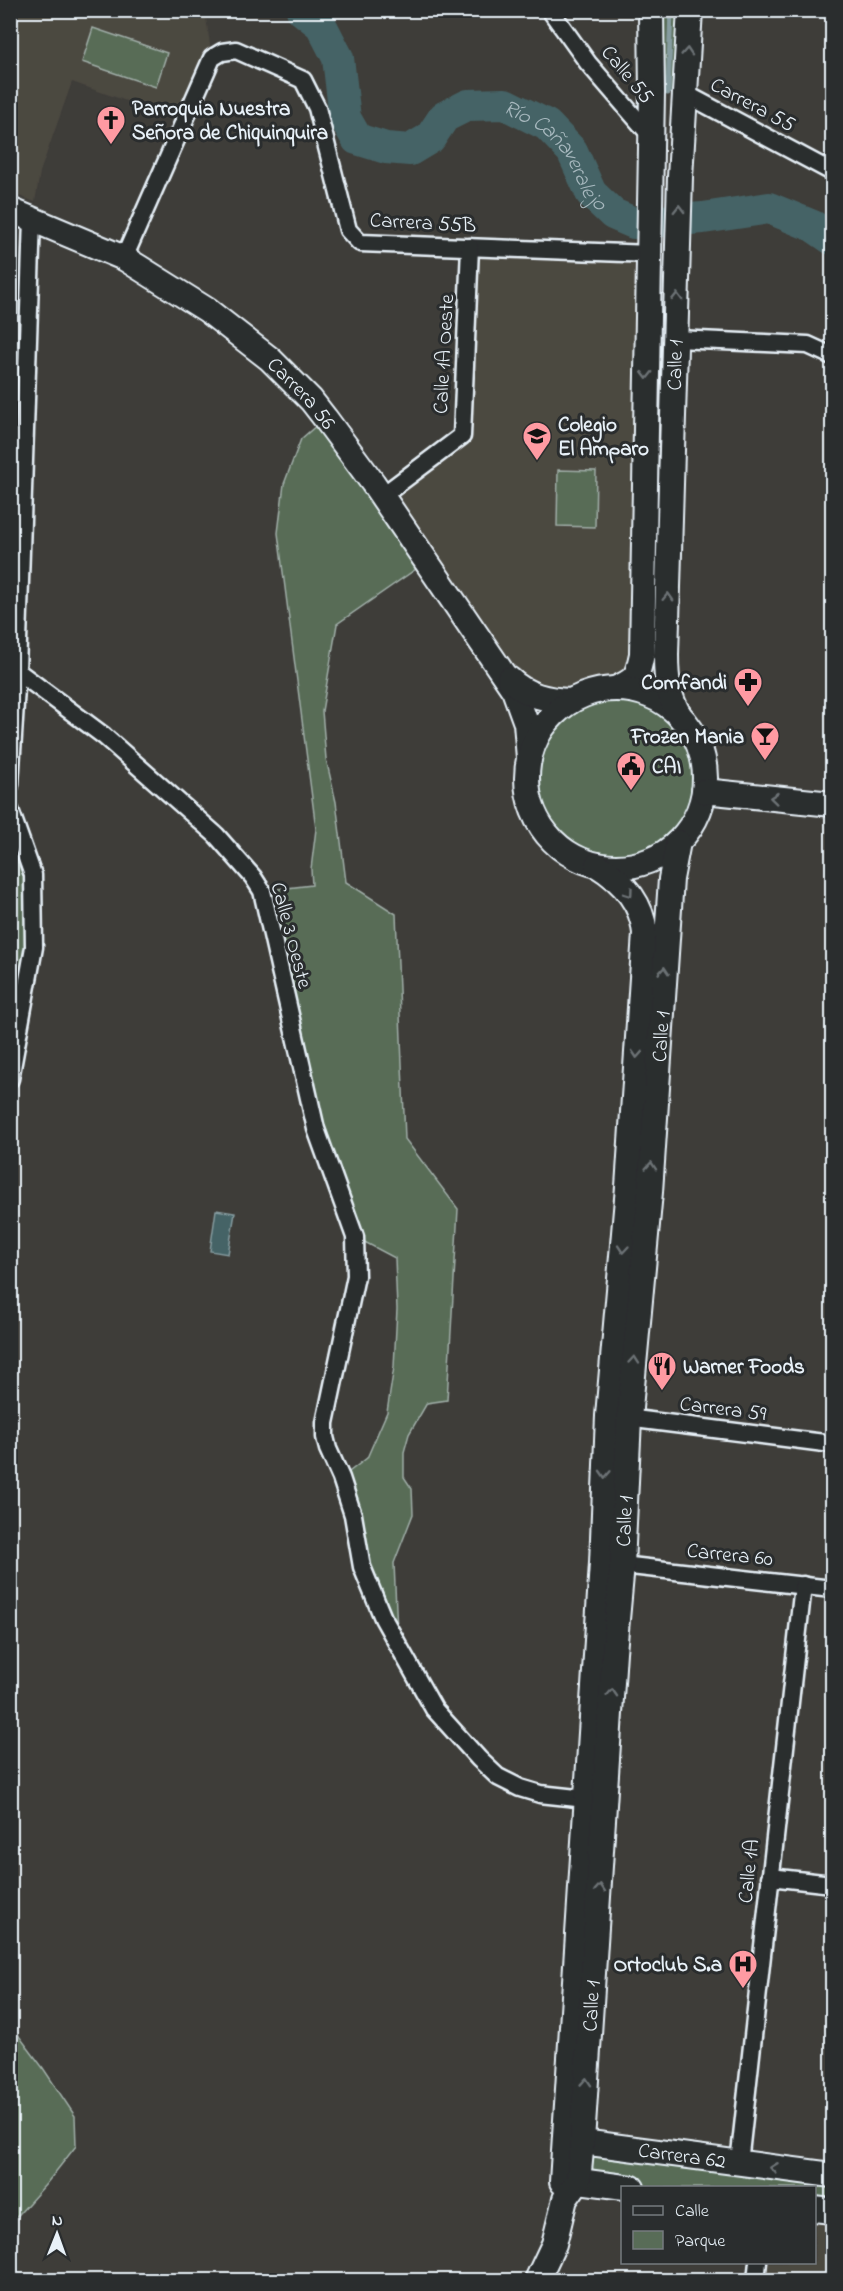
<svg xmlns="http://www.w3.org/2000/svg" width="843" height="2291" font-family="'Indie Flower',sans-serif">
	<style>
		.built { fill: #4c4841 }
		.green { fill: #586c57; stroke: #a0aea8; stroke-width: 1.5 }
		.water { fill: #456366; stroke: #869ca0; stroke-width: 1.5 }
		.lines { fill: none; stroke-linecap: round; stroke-linejoin: round }
		.stream { stroke: #869ca0; stroke-width: 5 }
		.river { stroke: #456366; stroke-width: 32 }
		.street-casing { stroke: #e8f1f8; stroke-width: 21 }
		.secondary-casing { stroke: #e8f1f8; stroke-width: 28 }
		.street { stroke: #2a2d2e; stroke-width: 16 }
		.secondary { stroke: #2a2d2e; stroke-width: 24 }
		.oneway { stroke: #6c7275 }
		.labels { text-anchor: middle; stroke-width: 6; stroke-linejoin: round; paint-order: stroke }
		.street-label { font-size: 21px; fill: #e8f1f8; stroke: #2a2d2e }
		.poi-label { font-size: 21px; font-weight: bold; fill: #e8f1f8; stroke: #2a2d2e; text-anchor: start }
		.water-label { font-size: 22px; font-style: italic; fill: #a7b8be; stroke: #2a2d2e }
	</style>
	<rect width="100%" height="100%" fill="#3e3d39"/>
	<filter id="ink" filterUnits="userSpaceOnUse"><feTurbulence type="fractalNoise" baseFrequency=".0167" numOctaves="2"/><feDisplacementMap in="SourceGraphic" scale="12" xChannelSelector="R" yChannelSelector="G"/><feConvolveMatrix kernelMatrix="1 2 1 2 8 2 1 2 1" color-interpolation-filters="sRGB"/></filter>
	<g filter="url(#ink)">
		<!-- built -->
		<g class="built">
			<path d="M10 11H205L212 58 184 121 72 82 40 172 35 202 11 193Z"/>
			<path d="M470 247 650 254 642 654 615 689 579 697 528 693 382 496 462 436Z"/>
			<path d="M815 2209 832 2211V2280H756L758 2263 814 2262Z"/>
		</g>
		<!-- green -->
		<g class="green">
			<path d="M651 11H690L684 93H652Z"/>
			<path d="M93 28 167 53 156 87 82 62Z"/>
			<path d="M325 418 426 562 337 624 322 711 326 759 336 802 346 882 396 914 405 1139 458 1209 447 1400 427 1403 409 1434 404 1452V1477L412 1489 413 1514 394 1563 397 1632 383 1618 341 1478 367 1458 387 1412 394 1367 397 1309 395 1258 355 1237 316 1129 262 891 312 885 311 869 316 829 278 533 284 484 301 439Z"/>
			<path d="M558 470 596 471 595 527 557 526Z"/>
			<circle cx="616" cy="778" r="89"/>
			<path d="M11 810 33 875 34 947 11 1078Z"/>
			<path d="M11 2028 16 2032 43 2068 75 2116 76 2146 46 2184 11 2223Z"/>
			<path d="M582 2141 832 2175V2211L815 2209 814 2188H632L578 2181Z"/>
		</g>
		<!-- water -->
		<path class="water" d="M216 1210 235 1213 228 1254 210 1251Z"/>
		<g class="lines">
			<!-- stream -->
			<path class="stream" d="M668 93 671 10"/>
			<!-- river -->
			<path class="river" id="s1" d="M302 10 321 25 338 58 345 118 357 139 386 148 410 150 430 138 444 117 468 105 505 104 547 125 572 151 591 193 613 214 634 223 703 218 769 208 813 226 832 239"/>
			<!-- street casing -->
			<g class="street-casing">
				<g id="street">
					<path d="M550 10 588 63 651 136"/>
					<path d="M684 93 832 172"/>
					<path d="M124 258 212 58 222 52 236 50 303 80 317 108 348 230 360 243 650 254"/>
					<path d="M676 339 808 345 832 356"/>
					<path d="M382 496 462 436 470 247"/>
					<path d="M17 671 104 736 216 835 253 877 262 891 316 1129 355 1237 356 1276 325 1423V1437L328 1449 341 1478 353 1515 362 1567 383 1618 434 1709 479 1759 498 1777 520 1788 540 1794 586 1799"/>
					<path d="M10 785 17 671 32 219"/>
					<path d="M10 810 33 875 34 947 10 1079"/>
					<path d="M619 1417 832 1444"/>
					<path d="M622 1565 832 1589"/>
					<path d="M770 1877 832 1884"/>
					<path d="M739 2163 803 1585"/>
					<path d="M756 2280 758 2262"/>
				</g>
			</g>
			<!-- secondary casing -->
			<g class="secondary-casing">
				<g id="secondary">
					<path id="s2" d="M10 210 124 258 207 310 270 359 311 400 325 418 373 483 514 690 526 723 529 758"/>
					<path d="M509 679C527 696 547 700 571 701"/>
					<path d="M615 689C637 679 637 677 642 654L652 93 651 10"/>
					<circle cx="616" cy="778" r="89"/>
					<path id="s3" d="M681 718C668 697 666 680 666 655L680 177 690 10"/>
					<path d="M704 791 832 804"/>
					<path id="s4" d="M567 2140 832 2175"/>
					<path d="M564 2179 632 2188"/>
					<path d="M562 2182 602 1563 608 1416 628 1187 645 933C642 902 623 881 597 865"/>
					<path d="M814 2209 832 2211"/>
					<path id="s5" d="M537 2280 554 2244 565 2199 578 2181 582 2141 614 1652 622 1565 629 1419 650 1192 671 879 678 842"/>
				</g>
			</g>
			<!-- street -->
			<use href="#street" class="street"/>
			<!-- secondary -->
			<use href="#secondary" class="secondary"/>
		</g>
		<!-- one-way arrows -->
		<defs><path id="oneway-chevron" d="M-2-3.5L2.5 0L-2 3.5" fill="none" stroke-width="1.6" stroke-linecap="round" stroke-linejoin="round" transform="scale(1.5)"/></defs>
		<g class="oneway">
			<use href="#oneway-chevron" transform="translate(687 52) rotate(-86)"/>
			<use href="#oneway-chevron" transform="translate(679 209) rotate(-89)"/>
			<use href="#oneway-chevron" transform="translate(677 297) rotate(-89)"/>
			<use href="#oneway-chevron" transform="translate(647 375) rotate(91)"/>
			<use href="#oneway-chevron" transform="translate(668 597) rotate(-88)"/>
			<use href="#oneway-chevron" transform="translate(774 798) rotate(-174)"/>
			<use href="#oneway-chevron" transform="translate(629 893) rotate(54)"/>
			<use href="#oneway-chevron" transform="translate(664 971) rotate(-86)"/>
			<use href="#oneway-chevron" transform="translate(637 1054) rotate(94)"/>
			<use href="#oneway-chevron" transform="translate(651 1166) rotate(-86)"/>
			<use href="#oneway-chevron" transform="translate(623 1249) rotate(95)"/>
			<use href="#oneway-chevron" transform="translate(634 1360) rotate(-85)"/>
			<use href="#oneway-chevron" transform="translate(605 1474) rotate(93)"/>
			<use href="#oneway-chevron" transform="translate(612 1693) rotate(-87)"/>
			<use href="#oneway-chevron" transform="translate(600 1888) rotate(-86)"/>
			<use href="#oneway-chevron" transform="translate(586 2082) rotate(-86)"/>
			<use href="#oneway-chevron" transform="translate(774 2168) rotate(-173)"/>
		</g>
	</g>
	<!-- icons -->
	<defs>
		<g id="church-pin" transform="scale(1.5)"><path d="M0 17L-7.5 6A9.5 9.5 0 1 1 7.5 6Z" fill="#ff9aa2" stroke="#2a2d2e"/><path d="M-1.2-6h2.4v3.5h3.3v2.4h-3.3V6h-2.4V-.1h-3.3v-2.4h3.3Z" fill="#111"/></g>
		<g id="school-pin" transform="scale(1.5)"><path d="M0 17L-7.5 6A9.5 9.5 0 1 1 7.5 6Z" fill="#ff9aa2" stroke="#2a2d2e"/><path d="M0-5L7-2L0 1L-7-2ZM-4 1L0 2.5L4 1V4Q0 6-4 4Z" fill="#111"/></g>
		<g id="pharmacy-pin" transform="scale(1.5)"><path d="M0 17L-7.5 6A9.5 9.5 0 1 1 7.5 6Z" fill="#ff9aa2" stroke="#2a2d2e"/><path d="M-2-6h4v4h4v4h-4v4h-4v-4h-4v-4h4Z" fill="#111"/></g>
		<g id="bar-pin" transform="scale(1.5)"><path d="M0 17L-7.5 6A9.5 9.5 0 1 1 7.5 6Z" fill="#ff9aa2" stroke="#2a2d2e"/><path d="M-6-5H6L.8 .8V4.5H3.5V6h-7V4.5H-.8V.8Z" fill="#111"/></g>
		<g id="civic-pin" transform="scale(1.5)"><path d="M0 17L-7.5 6A9.5 9.5 0 1 1 7.5 6Z" fill="#ff9aa2" stroke="#2a2d2e"/><path d="M-.6-6.5H3V-4.5H.6V-3L4-1V1h2V6H-6V1h2V-1L-.6-3ZM-1.2 2.5V6h2.4V2.5Z" fill="#111"/></g>
		<g id="restaurant-pin" transform="scale(1.5)"><path d="M0 17L-7.5 6A9.5 9.5 0 1 1 7.5 6Z" fill="#ff9aa2" stroke="#2a2d2e"/><path d="M-5-6h1v4h1v-4h1v4h1v-4h1v5L-1.5 .5V6h-2V.5L-5-1ZM5-6V6H3V1.5H1.5Q1.5-4 5-6Z" fill="#111"/></g>
		<g id="hospital-pin" transform="scale(1.5)"><path d="M0 17L-7.5 6A9.5 9.5 0 1 1 7.5 6Z" fill="#ff9aa2" stroke="#2a2d2e"/><path d="M-5-5h3v3.5h4V-5h3V5h-3V1.5h-4V5h-3Z" fill="#111"/></g>
	</defs>
	<g fill-rule="evenodd">
		<use href="#church-pin" x="111" y="120"/>
		<use href="#school-pin" x="537" y="436"/>
		<use href="#pharmacy-pin" x="748" y="682"/>
		<use href="#bar-pin" x="765" y="736"/>
		<use href="#civic-pin" x="631" y="766"/>
		<use href="#restaurant-pin" x="662" y="1366"/>
		<use href="#hospital-pin" x="743" y="1964"/>
	</g>
	<g class="labels">
		<!-- street labels -->
		<g class="street-label">
			<text transform="translate(628 74) rotate(50)" y="7">Calle 55</text>
			<text transform="translate(753 104) rotate(28)" y="7">Carrera 55</text>
			<text transform="translate(423 222) rotate(3)" y="7">Carrera 55B</text>
			<text transform="translate(443 354) rotate(-87)" y="7">Calle 1A Oeste</text>
			<text dy="7" stroke="none"><textPath href="#s3" startOffset="356">Calle 1</textPath></text>
			<text dy="7" stroke="none"><textPath href="#s2" startOffset="348">Carrera 56</textPath></text>
			<text transform="translate(292 935) rotate(75)" y="7">Calle 3 Oeste</text>
			<text dy="7" stroke="none"><textPath href="#s5" startOffset="1256">Calle 1</textPath></text>
			<text transform="translate(723 1408) rotate(7)" y="7">Carrera 59</text>
			<text dy="7" stroke="none"><textPath href="#s5" startOffset="770">Calle 1</textPath></text>
			<text transform="translate(730 1554) rotate(6)" y="7">Carrera 60</text>
			<text transform="translate(748 1871) rotate(-84)" y="7">Calle 1A</text>
			<text dy="7" stroke="none"><textPath href="#s5" startOffset="284">Calle 1</textPath></text>
			<text dy="7" stroke="none"><textPath href="#s4" startOffset="116">Carrera 62</textPath></text>
		</g>
		<!-- poi labels -->
		<g class="poi-label">
			<text x="132" y="115">Parroquia Nuestra<tspan x="132" dy="24">Señora de Chiquinquira</tspan></text>
			<text x="558" y="431">Colegio<tspan x="558" dy="24">El Amparo</tspan></text>
			<text x="727" y="689" text-anchor="end">Comfandi</text>
			<text x="744" y="743" text-anchor="end">Frozen Mania</text>
			<text x="652" y="773">CAI</text>
			<text x="683" y="1373">Warner Foods</text>
			<text x="722" y="1971" text-anchor="end">Ortoclub S.a</text>
		</g>
		<!-- water labels -->
		<g class="water-label">
			<text dy="8" stroke="none"><textPath href="#s1" startOffset="387">Río Cañaveralejo</textPath></text>
		</g>
	</g>
	<!-- margin -->
	<rect width="843" height="2291" fill="none" stroke="#2a2d2e" stroke-width="36"/>
	<rect x="18" y="18" width="807" height="2255" fill="none" stroke="#e8f1f8" stroke-width="2" filter="url(#ink)"/>
	<!-- legend -->
	<rect x="621" y="2186" width="195" height="78" fill="#2a2d2e" stroke="#767b7f" stroke-width="1.5"/>
	<rect x="633" y="2206" width="30" height="9" fill="#2a2d2e" stroke="#767b7f" stroke-width="1.5"/>
	<text x="675" y="2216" font-size="18" fill="#e8f1f8">Calle</text>
	<rect x="633" y="2231" width="30" height="18" fill="#586c57" stroke="#767b7f" stroke-width="1.5"/>
	<text x="675" y="2246" font-size="18" fill="#e8f1f8">Parque</text>
	<!-- north arrow -->
	<g transform="translate(57 2234) rotate(1)" stroke="#2a2d2e" stroke-width="4.5" paint-order="stroke">
	<path d="M0-4.5L10 22L0 15L-10 22Z" fill="#e8f1f8"/>
	<text y="-9" font-size="16" font-weight="bold" text-anchor="middle" fill="#e8f1f8">N</text>
	</g>
</svg>
